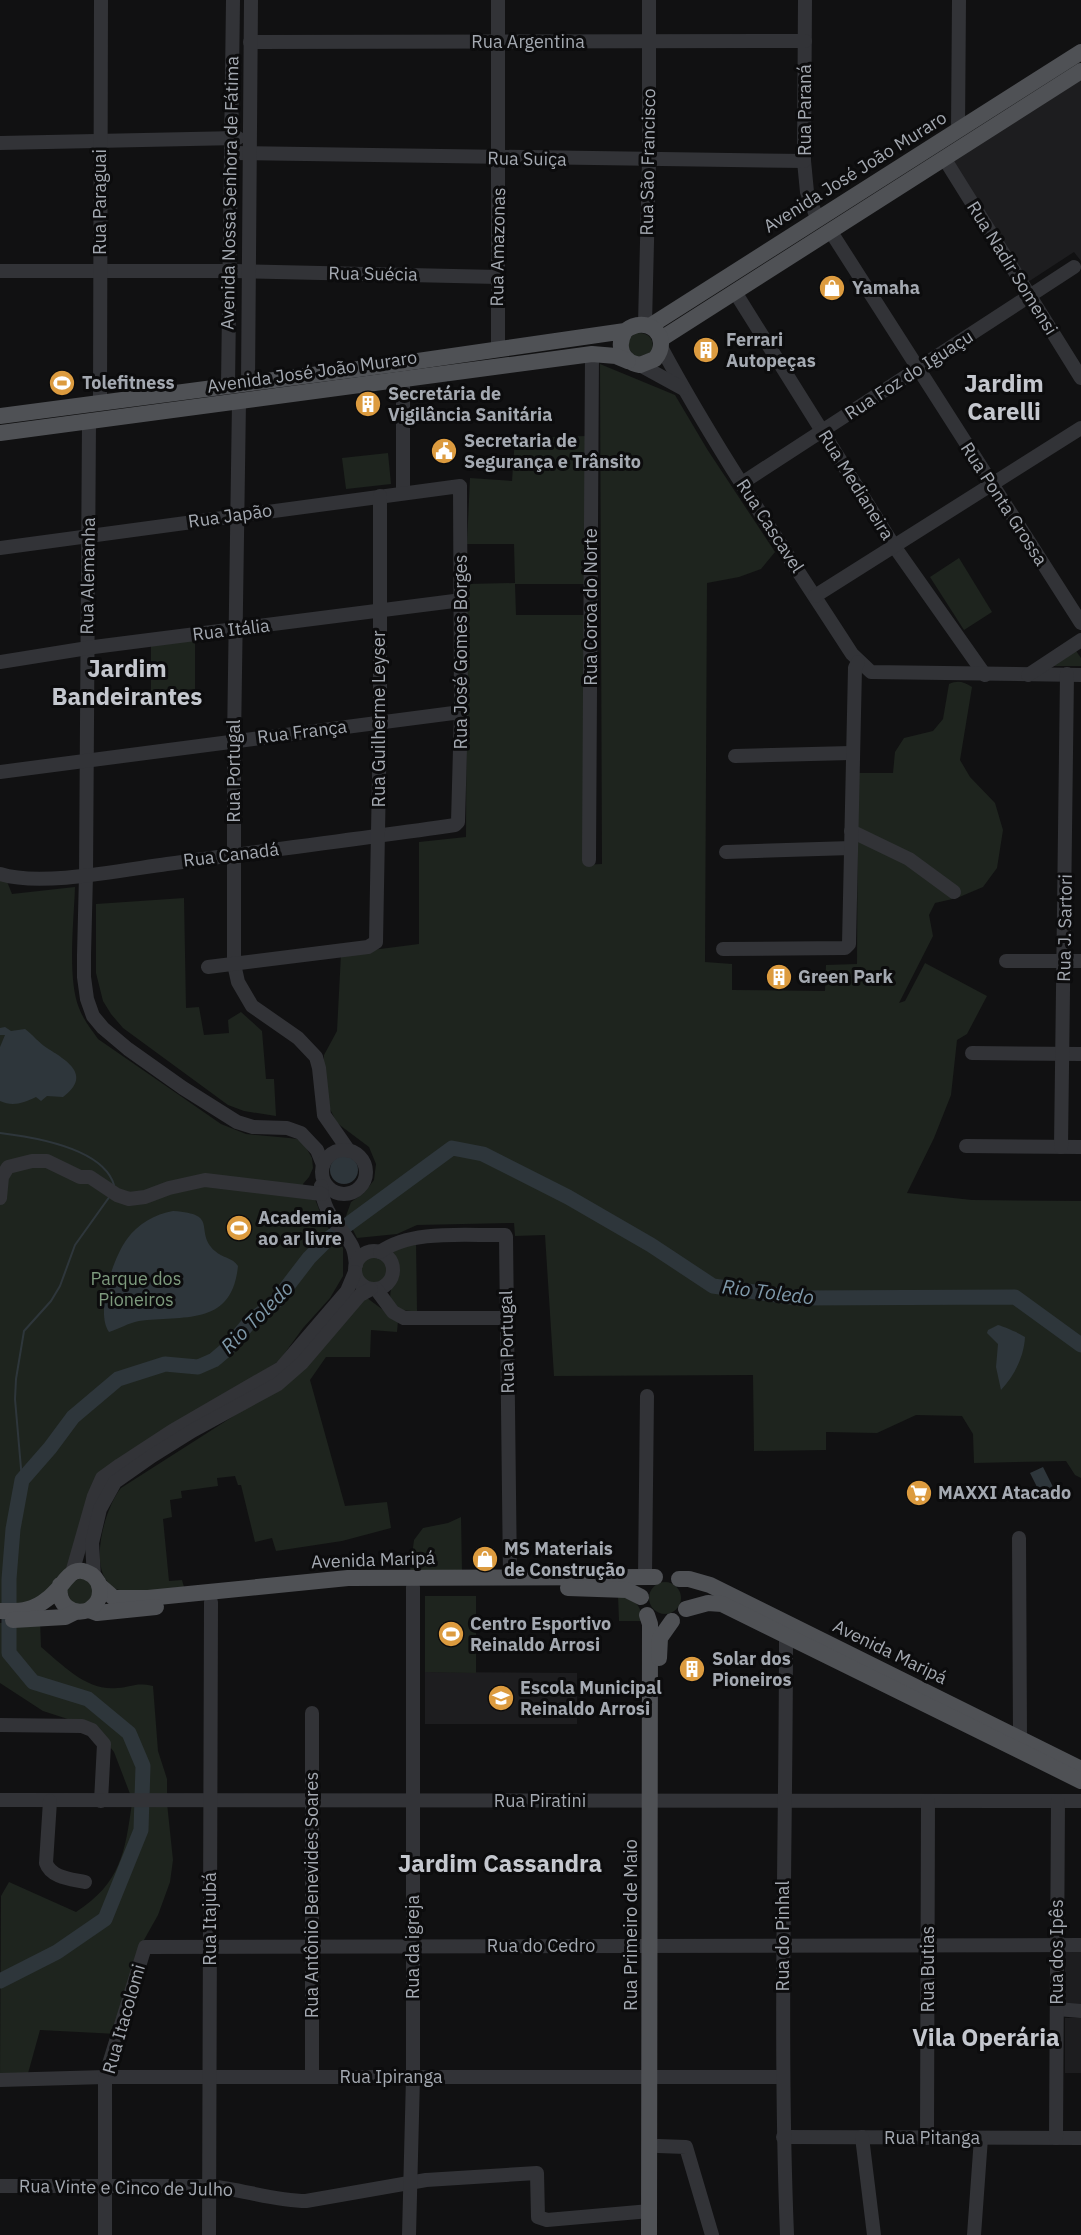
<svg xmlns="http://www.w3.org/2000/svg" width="1081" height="2235" font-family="'IBM Plex Sans',sans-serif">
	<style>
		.built { fill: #1d1d1f }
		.green { fill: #1e241e }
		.water { fill: #2e363b }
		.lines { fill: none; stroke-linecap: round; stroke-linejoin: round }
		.stream { stroke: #2e363b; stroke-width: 2 }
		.river { stroke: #2e363b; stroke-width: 15 }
		.minor { stroke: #323337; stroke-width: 14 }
		.major { stroke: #4f5155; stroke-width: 16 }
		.labels { text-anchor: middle; stroke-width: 6; stroke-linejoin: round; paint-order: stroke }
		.street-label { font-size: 18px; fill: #a4a9b1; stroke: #0c0c0d }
		.poi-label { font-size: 18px; font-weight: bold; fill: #a4a9b1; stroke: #0c0c0d; text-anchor: start }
		.park-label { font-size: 18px; fill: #7d9a7d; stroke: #0c0c0d }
		.water-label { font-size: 20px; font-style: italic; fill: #7e98a9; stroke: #0c0c0d }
		.district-label { font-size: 24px; font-weight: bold; fill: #c4c7ce; stroke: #0c0c0d }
	</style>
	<rect width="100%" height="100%" fill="#111112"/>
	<!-- built -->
	<g class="built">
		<path d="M1081 80V261L1074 252 1028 282 950 164Z"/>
		<path d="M425 1672 577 1673V1724H425Z"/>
		<rect x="1065" y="1949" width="16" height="56"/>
		<rect x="1065" y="2018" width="16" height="55"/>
	</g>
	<!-- green -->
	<g class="green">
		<path d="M636 333C649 332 655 339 652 352L635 358 627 345 629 338Z"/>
		<path d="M600 364 675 395 707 449 775 552 761 569 739 577 707 583 705 962 732 964V990L825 991 826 965 857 964 858 773H893L895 752 904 738 933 731 943 719 949 684C958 680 964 682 972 687L960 760 970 777 995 803 1003 830 997 868 983 887 957 898 935 903 929 915 933 936 899 1003 905 1001 925 963 987 996 967 1034 957 1040 951 1095 934 1138 907 1193 972 1200 1081 1201V1478L1075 1475 1066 1461 974 1463 973 1434 962 1416 916 1415 877 1433 826 1432V1450L754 1451 753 1375 554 1376 545 1235 515 1236 514 1223 417 1225 397 1234 357 1238 346 1216 351 1202 364 1193 374 1180 376 1164 369 1147 337 1123 327 1103 324 1083V1055L337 1031 341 954 419 944V842L466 837 467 584 515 583 514 544H467L470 478 512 481 515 438 587 436 585 584H515L516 615H585L584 865 602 864Z"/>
		<path d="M388 453 391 484 346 489 342 458Z"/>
		<path d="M959 558 992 612 964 630 930 577Z"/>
		<path d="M195 639V689L151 693V645Z"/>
		<path d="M1074 648 1081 658V666H1046Z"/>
		<path d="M0 877 6 879 12 894 75 887C74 920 67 978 79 1008 83 1019 91 1029 98 1039L221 1124 246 1134 289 1138 297 1139 304 1144 312 1158 313 1168 309 1177 303 1184 307 1198 315 1199 324 1222 343 1248V1276L330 1298 303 1328 279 1361 103 1472 70 1563 55 1583 35 1600 0 1611Z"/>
		<path d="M184 898 186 1008 199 1007 204 1035 229 1033 228 1020 241 1012 262 1031 266 1079H274L276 1116 244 1111 228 1105 123 1028 111 1014 103 1001 96 973V904Z"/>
		<path d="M416 1240 417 1311C363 1312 411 1271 390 1249Z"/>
		<circle cx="374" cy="1268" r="15"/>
		<path d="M367 1298 398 1321 397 1332 371 1330 370 1357H326L310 1380 345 1506 387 1502 391 1528 342 1541 276 1551 272 1538 255 1542 241 1485H238L235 1476 217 1478 218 1486 181 1491 182 1498 170 1500 172 1517 163 1519 169 1581 182 1580 184 1587C166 1588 132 1596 116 1589 85 1574 105 1507 121 1488L290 1380 359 1302Z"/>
		<path d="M461 1517 462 1571H410L414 1540 423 1528 448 1523Z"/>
		<path d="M85 1576 95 1592 86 1604H72L65 1586Z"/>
		<circle cx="665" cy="1598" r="16"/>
		<path d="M618 1595C635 1601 640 1602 643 1621H619Z"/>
		<path d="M425 1596H476V1673L425 1672Z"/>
		<path d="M40 1620 41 1647C63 1665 86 1691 117 1688 133 1687 135 1682 153 1686L158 1751 167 1779V1799H132L114 1752 101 1735 83 1724 43 1711 0 1683V1623Z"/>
		<path d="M132 1803H167L173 1860 170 1882 158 1915 140 1947 117 2034 40 2030 27 2077H0L1 1896 9 1882 76 1912C121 1883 125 1852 132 1803Z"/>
	</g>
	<!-- water -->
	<g class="water">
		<path d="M5 1027 11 1031 25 1029C33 1035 39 1043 47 1048 66 1060 93 1075 63 1097L47 1096 41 1101 36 1097C23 1103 13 1107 0 1101V1047L5 1035H0V1028Z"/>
		<circle cx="344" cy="1170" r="14"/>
		<path d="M173 1211C221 1214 193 1231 215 1251 222 1258 232 1257 238 1266 232 1327 184 1315 139 1321 128 1323 119 1329 109 1332 95 1312 113 1258 127 1239 138 1224 155 1214 173 1211Z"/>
		<path d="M998 1325C1005 1327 1019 1333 1025 1337 1024 1357 1014 1376 1001 1390L996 1367 998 1344 987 1333 988 1330Z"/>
		<path d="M1043 1467 1055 1491 1042 1497 1030 1473Z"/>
	</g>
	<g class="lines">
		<!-- stream -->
		<g class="stream">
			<path d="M0 1133C33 1137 103 1148 114 1185"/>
			<path d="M22 1480 15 1399 16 1379 24 1331 51 1301 60 1286 75 1245 110 1196"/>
		</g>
		<!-- river -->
		<path class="river" d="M0 1981 57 1952 105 1919 141 1830 143 1766 129 1733 88 1699 33 1682 9 1653V1579L13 1529 22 1480 50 1448 73 1417 118 1379 165 1364 198 1367 214 1360 227 1349 249 1323 276 1301 309 1258 328 1239 452 1148 483 1154 568 1197 651 1245 713 1286 798 1298 1015 1297 1081 1345"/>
		<!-- minor -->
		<g class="minor">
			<path d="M805 0 804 161 807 192 817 218"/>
			<path d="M250 42 805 41"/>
			<path d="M958 130 959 0"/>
			<path d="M0 143 238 138"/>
			<path d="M231 153 804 161"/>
			<path d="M944 158 1081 378"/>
			<path d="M831 232 1081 623"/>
			<path d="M0 271H235L498 277"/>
			<path d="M735 292 894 546 985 675"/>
			<path d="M645 324 649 160V0"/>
			<path d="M661 347C718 453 787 553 852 654L871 672 1081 675"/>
			<path d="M498 350V0"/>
			<path d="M640 365 682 388"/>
			<path d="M403 379V492"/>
			<path d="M248 384 251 0"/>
			<path d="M228 386 233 0"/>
			<path d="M239 401 234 741V964L238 982 252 1006 298 1038 316 1057 319 1068 324 1115 349 1151"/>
			<path d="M100 403 101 0"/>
			<path d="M89 421 86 875 84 955V977L87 999 93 1016 103 1028 128 1049 183 1088 237 1122 253 1127 287 1128 301 1133 317 1150 323 1165"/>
			<path d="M742 483 1074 267"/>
			<path d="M0 548 460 486 461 712 458 822 455 825C359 839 263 851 167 864 123 870 40 887 0 874"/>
			<path d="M815 596 1081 428"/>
			<path d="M0 662 94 647 462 600"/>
			<path d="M1028 675 1081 640"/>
			<path d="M735 756 851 753"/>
			<path d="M0 772 461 712"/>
			<path d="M851 831 909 859 954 892"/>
			<path d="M726 852 851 848"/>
			<path d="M589 860 592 354"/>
			<path d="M723 949 845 948 849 944 855 668 858 662"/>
			<path d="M1006 961H1081"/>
			<path d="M208 967 368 947 376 942 380 722V496"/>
			<path d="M972 1053 1081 1054"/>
			<path d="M966 1146 1081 1147"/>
			<path d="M1061 1147 1067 674"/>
			<circle cx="344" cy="1172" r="22"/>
			<path d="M321 1186C324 1217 340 1223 352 1246 355 1252 355 1259 356 1265"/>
			<path d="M0 1198 2 1177 8 1167 32 1161H47L80 1177H90L117 1195 129 1199 145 1197 169 1188 205 1180 322 1194"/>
			<circle cx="374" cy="1270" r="19"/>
			<path d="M380 1252C412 1229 467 1236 505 1235L506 1237 510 1577"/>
			<path d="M376 1289 393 1312 404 1318H507"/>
			<path d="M1019 1538 1020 1738"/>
			<path d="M72 1573 94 1496 102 1478 120 1465 172 1431 281 1368 347 1291 355 1272"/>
			<path d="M645 1576 647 1396"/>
			<path d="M94 1577 92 1543 100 1509 115 1482 152 1456 192 1431 278 1384 302 1363 360 1295 371 1289"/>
			<path d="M312 1713V2077"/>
			<path d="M0 1725 82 1726 92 1730 104 1744 101 1801"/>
			<path d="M0 1800 1081 1801"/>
			<path d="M50 1801 46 1863C51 1878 72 1879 85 1882"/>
			<path d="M1057 2009 1081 2011"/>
			<path d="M0 2080 105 2077H782"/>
			<path d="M783 2137 1081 2138"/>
			<path d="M862 2137 874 2235"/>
			<path d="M927 2138 928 1801"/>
			<path d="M1056 2138 1058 1801"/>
			<path d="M658 2146 686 2147 712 2235"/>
			<path d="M0 2186H209C241 2189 275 2201 306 2201L426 2180 537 2173 538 2217 547 2220 650 2211"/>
			<path d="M105 2235V2077L145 1947 1081 1945"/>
			<path d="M209 2235 211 1602"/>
			<path d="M409 2235 413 2077V1587"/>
			<path d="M787 2235C779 2035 786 1836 786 1636L791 1628"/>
			<path d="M974 2235 981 2138"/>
		</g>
		<!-- major -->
		<g class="major">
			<path d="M650 326 1081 52"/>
			<path d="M661 339 1081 71"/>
			<path d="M0 416 404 363 625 331C647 313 673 337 655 359L640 365C622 362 616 347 625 331"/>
			<path d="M0 433 592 354 616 356 628 361"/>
			<path d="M679 1579H689L710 1585 1081 1769"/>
			<path d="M99 1585 114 1598H148L348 1578 655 1577"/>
			<path d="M568 1588 627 1590 641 1597"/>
			<path d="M686 1609 708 1603 722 1604 1081 1781"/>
			<path d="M89 1610 97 1613 156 1607"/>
			<path d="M0 1611C9 1611 19 1612 28 1609 37 1607 49 1599 55 1592 66 1582 72 1562 92 1575 97 1579 100 1585 100 1591 100 1600 96 1605 89 1610 71 1616 57 1604 60 1585"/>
			<path d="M647 1615 650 1624 649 2235"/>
			<path d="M13 1620 65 1617 75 1612"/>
			<path d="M659 1658 660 1638 672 1621"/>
		</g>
	</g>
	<!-- icons -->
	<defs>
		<g id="shop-disc" transform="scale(1.35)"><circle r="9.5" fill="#dc9b3f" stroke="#0c0c0d"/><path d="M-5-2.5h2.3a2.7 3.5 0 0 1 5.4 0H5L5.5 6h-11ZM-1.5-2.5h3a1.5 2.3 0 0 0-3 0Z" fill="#fff"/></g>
		<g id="building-disc" transform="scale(1.35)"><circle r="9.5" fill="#dc9b3f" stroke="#0c0c0d"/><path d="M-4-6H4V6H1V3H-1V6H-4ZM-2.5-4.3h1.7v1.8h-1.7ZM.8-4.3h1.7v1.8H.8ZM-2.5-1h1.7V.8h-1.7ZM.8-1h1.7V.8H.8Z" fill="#fff"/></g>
		<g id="stadium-disc" transform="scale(1.35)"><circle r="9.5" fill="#dc9b3f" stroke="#0c0c0d"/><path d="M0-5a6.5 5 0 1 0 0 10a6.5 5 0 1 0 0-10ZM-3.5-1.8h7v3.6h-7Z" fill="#fff"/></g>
		<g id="civic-disc" transform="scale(1.35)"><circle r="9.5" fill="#dc9b3f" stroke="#0c0c0d"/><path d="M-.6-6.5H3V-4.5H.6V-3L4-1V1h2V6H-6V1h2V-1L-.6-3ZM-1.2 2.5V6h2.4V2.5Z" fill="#fff"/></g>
		<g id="supermarket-disc" transform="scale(1.35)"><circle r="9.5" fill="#dc9b3f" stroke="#0c0c0d"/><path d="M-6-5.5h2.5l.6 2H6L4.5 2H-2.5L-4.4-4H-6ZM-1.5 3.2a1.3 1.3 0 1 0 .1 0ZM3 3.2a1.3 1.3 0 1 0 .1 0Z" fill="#fff"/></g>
		<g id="school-disc" transform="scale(1.35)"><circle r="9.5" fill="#dc9b3f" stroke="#0c0c0d"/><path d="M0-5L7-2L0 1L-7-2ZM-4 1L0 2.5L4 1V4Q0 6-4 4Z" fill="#fff"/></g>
	</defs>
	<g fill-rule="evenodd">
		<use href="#shop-disc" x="832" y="288"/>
		<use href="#building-disc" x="706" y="350"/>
		<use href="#stadium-disc" x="62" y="383"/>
		<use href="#building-disc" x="368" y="404"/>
		<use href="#civic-disc" x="444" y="451"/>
		<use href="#building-disc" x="779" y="977"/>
		<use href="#stadium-disc" x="239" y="1228"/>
		<use href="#supermarket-disc" x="919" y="1493"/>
		<use href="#shop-disc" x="485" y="1559"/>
		<use href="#stadium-disc" x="451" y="1634"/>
		<use href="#building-disc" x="692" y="1669"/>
		<use href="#school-disc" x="501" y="1698"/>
	</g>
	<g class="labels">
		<!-- street labels -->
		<g class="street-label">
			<text x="528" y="48">Rua Argentina</text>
			<text transform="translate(805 110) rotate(-90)" y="6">Rua Paraná</text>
			<text transform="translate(527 159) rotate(1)" y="6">Rua Suiça</text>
			<text transform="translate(648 162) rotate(-89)" y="6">Rua São Francisco</text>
			<text transform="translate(855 172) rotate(-32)" y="6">Avenida José João Muraro</text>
			<text transform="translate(230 193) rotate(-89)" y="6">Avenida Nossa Senhora de Fátima</text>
			<text transform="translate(100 202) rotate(-90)" y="6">Rua Paraguai</text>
			<text transform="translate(498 247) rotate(-89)" y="6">Rua Amazonas</text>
			<text transform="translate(1012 268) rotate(58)" y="6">Rua Nadir Somensi</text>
			<text transform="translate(373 274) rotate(1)" y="6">Rua Suécia</text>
			<text transform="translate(312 372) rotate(-8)" y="6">Avenida José João Muraro</text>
			<text transform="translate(909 375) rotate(-33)" y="6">Rua Foz do Iguaçu</text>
			<text transform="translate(856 485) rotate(58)" y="6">Rua Medianeira</text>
			<text transform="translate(1004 504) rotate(57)" y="6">Rua Ponta Grossa</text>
			<text transform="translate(230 516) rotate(-8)" y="6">Rua Japão</text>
			<text transform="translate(770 526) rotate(57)" y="6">Rua Cascavel</text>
			<text transform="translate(88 576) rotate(-89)" y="6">Rua Alemanha</text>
			<text transform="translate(591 607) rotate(-90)" y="6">Rua Coroa do Norte</text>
			<text transform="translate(231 630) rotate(-7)" y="6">Rua Itália</text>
			<text transform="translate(461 652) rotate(-90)" y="6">Rua José Gomes Borges</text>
			<text transform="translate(379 719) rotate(-90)" y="6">Rua Guilherme Leyser</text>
			<text transform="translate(302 732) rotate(-7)" y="6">Rua França</text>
			<text transform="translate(234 771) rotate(-90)" y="6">Rua Portugal</text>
			<text transform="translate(231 855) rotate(-7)" y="6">Rua Canadá</text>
			<text transform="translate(1065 928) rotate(-89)" y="6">Rua J. Sartori</text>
			<text transform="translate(507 1342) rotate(-91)" y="6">Rua Portugal</text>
			<text transform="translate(373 1560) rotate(-2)" y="6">Avenida Maripá</text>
			<text transform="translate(890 1652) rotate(26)" y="6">Avenida Maripá</text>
			<text x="540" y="1807">Rua Piratini</text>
			<text transform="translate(312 1895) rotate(-90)" y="6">Rua Antônio Benevides Soares</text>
			<text transform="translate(210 1919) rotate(-90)" y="6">Rua Itajubá</text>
			<text transform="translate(631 1925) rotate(-90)" y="6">Rua Primeiro de Maio</text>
			<text transform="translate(783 1936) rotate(-90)" y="6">Rua do Pinhal</text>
			<text x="541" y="1952">Rua do Cedro</text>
			<text transform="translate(413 1947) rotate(-90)" y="6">Rua da igreja</text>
			<text transform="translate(1057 1952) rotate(-90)" y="6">Rua dos Ipês</text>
			<text transform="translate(928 1969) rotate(-90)" y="6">Rua Butias</text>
			<text transform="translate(124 2019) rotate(-74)" y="6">Rua Itacolomi</text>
			<text x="391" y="2083">Rua Ipiranga</text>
			<text x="932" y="2144">Rua Pitanga</text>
			<text transform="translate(126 2188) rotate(1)" y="6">Rua Vinte e Cinco de Julho</text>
		</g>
		<!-- poi labels -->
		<g class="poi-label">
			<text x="852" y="294">Yamaha</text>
			<text x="726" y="346">Ferrari<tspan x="726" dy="21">Autopeças</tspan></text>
			<text x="82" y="389">Tolefitness</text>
			<text x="388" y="400">Secretária de<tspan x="388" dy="21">Vigilância Sanitária</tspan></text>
			<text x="464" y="447">Secretaria de<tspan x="464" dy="21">Segurança e Trânsito</tspan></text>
			<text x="798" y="983">Green Park</text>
			<text x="258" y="1224">Academia<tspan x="258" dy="21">ao ar livre</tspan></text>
			<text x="938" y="1499">MAXXI Atacado</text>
			<text x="504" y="1555">MS Materiais<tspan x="504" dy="21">de Construção</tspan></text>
			<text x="470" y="1630">Centro Esportivo<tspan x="470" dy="21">Reinaldo Arrosi</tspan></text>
			<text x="712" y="1665">Solar dos<tspan x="712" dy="21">Pioneiros</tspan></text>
			<text x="520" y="1694">Escola Municipal<tspan x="520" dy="21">Reinaldo Arrosi</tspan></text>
		</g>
		<!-- park labels -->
		<g class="park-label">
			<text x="136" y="1285">Parque dos<tspan x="136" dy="21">Pioneiros</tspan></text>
		</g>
		<!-- water labels -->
		<g class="water-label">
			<text transform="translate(768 1292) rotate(7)" y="7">Rio Toledo</text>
			<text transform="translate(257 1317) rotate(-45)" y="7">Rio Toledo</text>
		</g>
		<!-- district labels -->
		<g class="district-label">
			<text x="1004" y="392">Jardim<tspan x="1004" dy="28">Carelli</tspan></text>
			<text x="127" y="677">Jardim<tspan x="127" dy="28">Bandeirantes</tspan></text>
			<text x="500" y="1872">Jardim Cassandra</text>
			<text x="986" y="2046">Vila Operária</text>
		</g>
	</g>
</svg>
